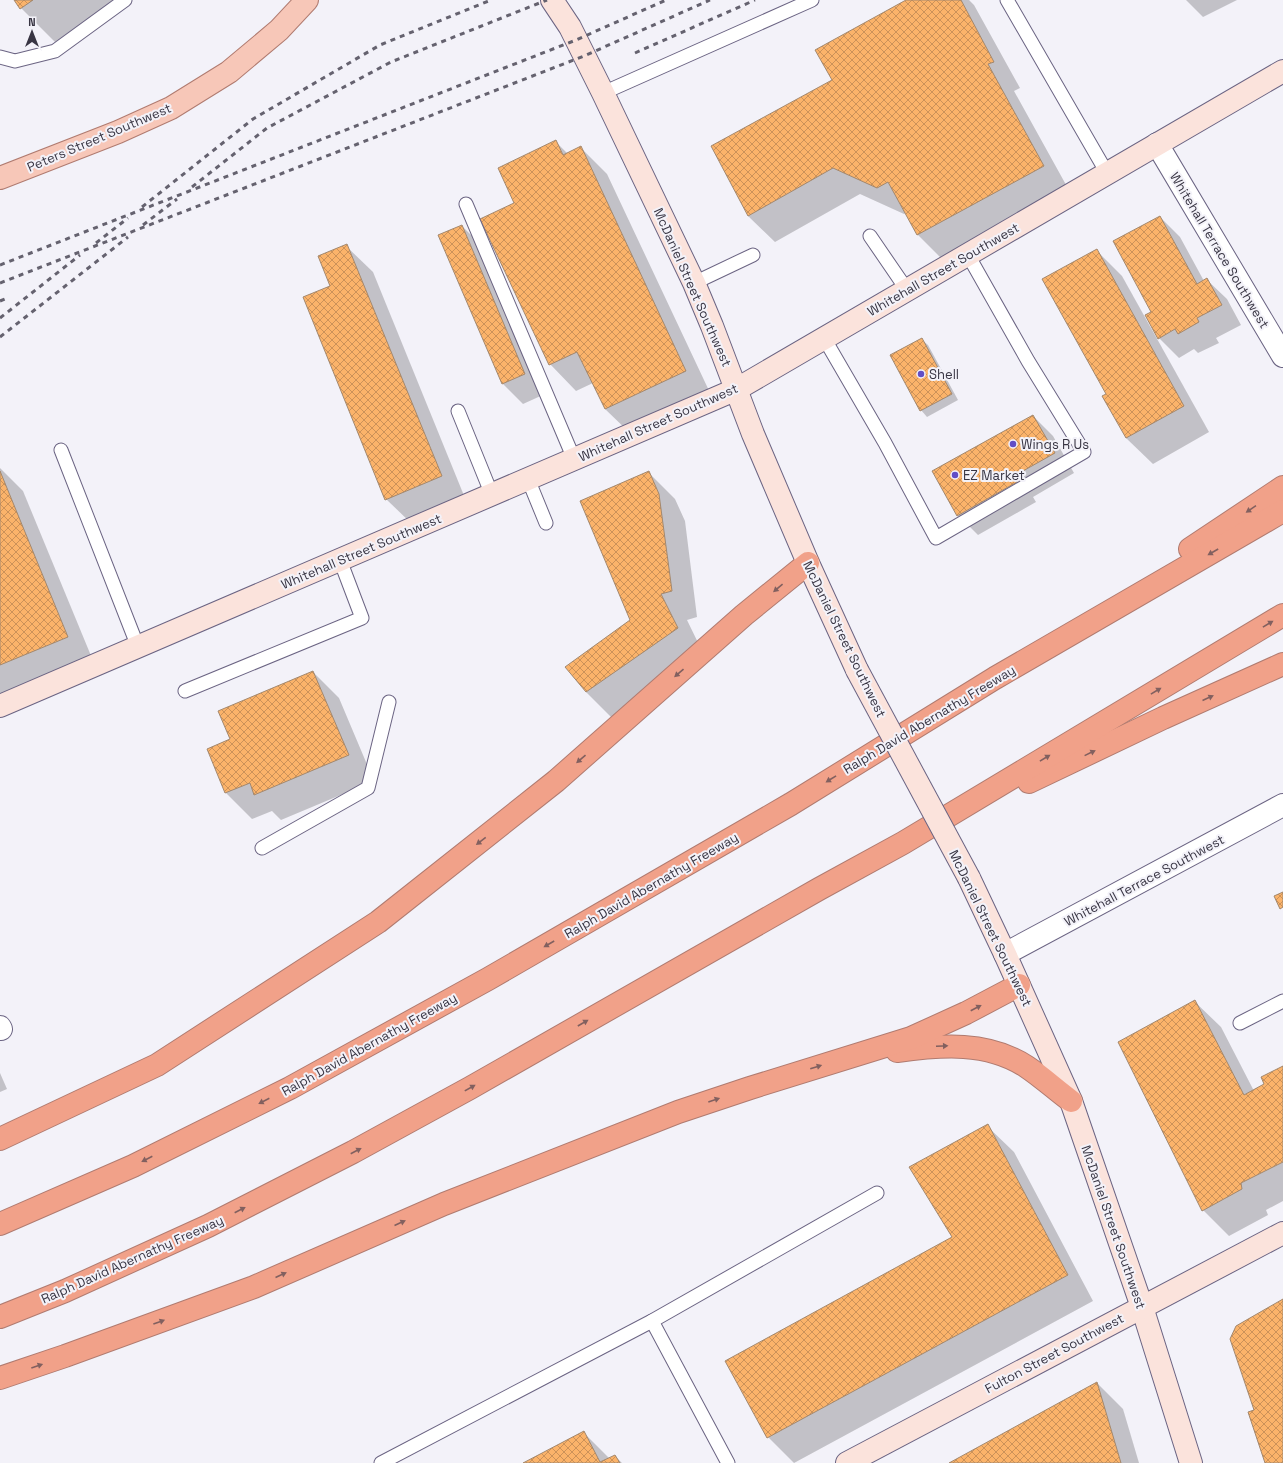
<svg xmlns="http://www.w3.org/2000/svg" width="1283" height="1463" font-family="'Space Grotesk',sans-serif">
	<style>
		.shadow { fill: #0003 }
		.building { fill: url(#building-cross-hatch); stroke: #a3886e }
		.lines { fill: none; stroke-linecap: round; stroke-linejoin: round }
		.lane-casing { stroke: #6b6483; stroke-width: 15 }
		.street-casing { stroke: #6b6483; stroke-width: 24 }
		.secondary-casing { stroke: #6b6483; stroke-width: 24 }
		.primary-casing { stroke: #b07b70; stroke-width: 24 }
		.highway-casing { stroke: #b07b70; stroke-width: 24 }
		.lane { stroke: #fff; stroke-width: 13 }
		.street { stroke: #fff; stroke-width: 22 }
		.secondary { stroke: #fbe3dc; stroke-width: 22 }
		.primary { stroke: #f7c7b8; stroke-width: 22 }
		.highway { stroke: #f1a189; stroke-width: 22 }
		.rail { stroke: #65626f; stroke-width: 3; stroke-dasharray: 5 5; stroke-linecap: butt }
		.secondary-bridge-casing { stroke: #6b6483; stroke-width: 24; stroke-linecap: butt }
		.secondary-bridge { stroke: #fbe3dc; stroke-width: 22 }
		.oneway { fill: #82605f }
		.poi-dot { fill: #614ec6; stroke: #f3f2f9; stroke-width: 1.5 }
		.labels { text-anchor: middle; stroke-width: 4; stroke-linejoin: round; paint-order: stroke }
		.street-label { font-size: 13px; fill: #383543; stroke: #f3f2f9 }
		.poi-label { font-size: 13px; fill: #383543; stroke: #f3f2f9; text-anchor: start }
	</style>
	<defs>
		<pattern id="building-cross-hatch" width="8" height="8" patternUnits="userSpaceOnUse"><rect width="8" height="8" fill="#fbb36a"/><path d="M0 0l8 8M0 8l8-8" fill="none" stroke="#cc9259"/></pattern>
	</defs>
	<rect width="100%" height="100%" fill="#f3f2f9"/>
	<!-- shadow -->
	<g class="shadow">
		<path d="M15 0H115L58 45 21 8Z"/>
		<path d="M908 0H969L974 5 1020 88 1014 91 1070 192 944 261 918 235 906 213 904 214 860 194 775 242 748 216 833 80Z"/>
		<path d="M1186 0H1237L1203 17Z"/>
		<path d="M556 142 568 154 581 148 607 174 712 397 632 435 605 409 593 383 576 391 550 364 515 204Z"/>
		<path d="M1160 217 1180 237 1204 281 1207 280 1227 299 1241 325 1216 338 1219 343 1198 353 1194 349 1179 358 1159 338 1153 312Z"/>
		<path d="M462 226 482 246 545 394 523 404 503 384Z"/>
		<path d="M346 246 373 272 467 503 413 525 386 499Z"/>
		<path d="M1096 250 1122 276 1209 432 1153 464 1126 438 1107 395Z"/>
		<path d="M921 339 928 345 958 400 927 417 921 410Z"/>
		<path d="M1033 416 1053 436 1074 473 1033 497 1036 502 978 535 958 515Z"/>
		<path d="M0 468 23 491 94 663 0 702Z"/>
		<path d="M649 473 675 499 685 521 697 617 687 620 704 655 612 718 586 692 631 621Z"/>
		<path d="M313 672 339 698 374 781 281 820 272 811 252 819 226 793 208 749 231 740Z"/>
		<path d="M1194 1001 1221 1027 1254 1091 1265 1085 1283 1067V1201L1266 1210 1268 1215 1229 1236 1203 1210Z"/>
		<path d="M0 1073 7 1089 0 1092Z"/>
		<path d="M987 1126 1014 1152 1093 1301 794 1463 768 1437 953 1237Z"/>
		<path d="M1097 1383 1123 1409 1139 1463H952Z"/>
		<path d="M583 1432 610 1459 615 1456 622 1463H525Z"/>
	</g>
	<!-- building -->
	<g class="building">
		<path d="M14 0H33L20 9Z"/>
		<path d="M906 0H961L994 62 988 64 1044 166 917 235 888 182 877 188 833 168 748 216 711 146 832 80 815 50Z"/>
		<path d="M556 140 563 155 581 146 686 371 605 409 577 352 549 365 480 219 514 203 498 168Z"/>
		<path d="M1160 216 1197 284 1207 278 1222 305 1197 318 1199 322 1178 334 1175 329 1158 339 1145 315 1151 312 1113 241Z"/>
		<path d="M462 225 525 374 502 384 438 235Z"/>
		<path d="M347 244 442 476 385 500 303 297 330 286 318 256Z"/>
		<path d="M1097 249 1184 406 1126 438 1102 396 1106 394 1042 279Z"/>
		<path d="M922 338 952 394 920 411 890 355Z"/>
		<path d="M1033 415 1055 453 1014 476 1017 482 957 516 932 471Z"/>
		<path d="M0 471 68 637 0 665Z"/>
		<path d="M649 471 659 494 672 591 661 594 678 628 586 692 565 667 630 620 580 501Z"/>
		<path d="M313 671 349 755 254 795 250 783 225 793 207 749 230 739 218 711Z"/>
		<path d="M1283 892V907L1280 909 1274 896Z"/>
		<path d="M1195 1000 1244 1095 1264 1084 1261 1077 1283 1066V1162L1241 1183 1242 1189 1202 1211 1118 1042Z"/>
		<path d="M988 1124 1068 1275 767 1438 725 1361 952 1237 909 1167Z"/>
		<path d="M1283 1299V1463H1265L1248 1412 1254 1410 1230 1339 1236 1326Z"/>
		<path d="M1097 1382 1121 1463H949Z"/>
		<path d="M584 1431 600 1462 615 1455 620 1463H523Z"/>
	</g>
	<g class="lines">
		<!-- lane casing -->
		<g class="lane-casing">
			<g id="lane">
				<path d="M1007 0 1107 173"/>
				<path d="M0 57 15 61 55 51 125 0"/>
				<path d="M603 93 812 0"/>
				<path d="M466 204 574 459"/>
				<path d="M870 236 907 290"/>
				<path d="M694 283 753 255"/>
				<path d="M824 338 885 443 936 538 1084 452 1028 361 968 255"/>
				<path d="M458 411 492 495"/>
				<path d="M61 450 138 647"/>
				<path d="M528 479 546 523"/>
				<path d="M185 691 362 618 340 560"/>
				<path d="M262 848 368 788 389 702"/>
				<path d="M1240 1023 1283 1001"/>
				<path d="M652 1321 728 1463"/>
				<path d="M381 1463 652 1321 877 1193"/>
			</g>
		</g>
		<!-- street casing -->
		<g class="street-casing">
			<g id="street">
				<path d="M1157 144 1283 356"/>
				<path d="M1005 954 1283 805"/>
				<path d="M0 1027 1 1029"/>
			</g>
		</g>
		<!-- secondary casing -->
		<g class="secondary-casing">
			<g id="secondary">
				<path d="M552 0 570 27 603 93 694 283 712 326 753 434 808 563 857 670"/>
				<path d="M0 706 737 389 1283 71"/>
				<path d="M969 878 1005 954 1071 1101 1142 1307 1191 1463"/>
				<path d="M847 1463 1283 1233"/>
			</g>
		</g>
		<!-- primary casing -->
		<g class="primary-casing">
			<path id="primary" d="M0 178 118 132 171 108 229 72 279 30 307 0"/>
		</g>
		<!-- highway casing -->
		<g class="highway-casing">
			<g id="highway">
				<path d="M1190 549 1283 487"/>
				<path d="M1029 782 1163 718 1283 664"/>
				<path d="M897 1051C941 1045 988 1041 1027 1067 1042 1077 1056 1090 1071 1101"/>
				<path d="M0 1139 157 1065 378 922 556 781 744 615 808 563"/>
				<path d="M0 1224 133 1166 290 1088 488 979 791 804 995 678 1283 511"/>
				<path d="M0 1317 65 1291 208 1226 353 1152 470 1088 819 889 903 843 1283 615"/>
				<path d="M0 1378 65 1356 254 1287 444 1204 678 1112 750 1088 911 1038 966 1013 1019 985"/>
			</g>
		</g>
		<!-- lane -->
		<use href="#lane" class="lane"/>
		<!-- street -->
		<use href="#street" class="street"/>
		<!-- secondary -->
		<use href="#secondary" class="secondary"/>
		<!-- primary -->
		<use href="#primary" class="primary"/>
		<!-- highway -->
		<use href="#highway" class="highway"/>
		<!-- rail -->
		<g class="rail">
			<path d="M635 53 755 0"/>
			<path d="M192 187 267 128 391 62 547 0"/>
			<path d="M142 207 253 119 380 45 491 0"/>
			<path d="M143 225 177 199"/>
			<path d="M96 243 128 218"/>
			<path d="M0 265 576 40 666 0"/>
			<path d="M0 283 584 56 710 0"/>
			<path d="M0 301 7 298"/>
			<path d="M0 318 80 255"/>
			<path d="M0 337 128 237"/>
		</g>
		<!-- secondary-bridge casing -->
		<g class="secondary-bridge-casing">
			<path id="secondary-bridge" d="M857 670 969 878"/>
		</g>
		<!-- secondary-bridge -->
		<use href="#secondary-bridge" class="secondary-bridge"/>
	</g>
	<!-- one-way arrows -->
	<defs><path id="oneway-solid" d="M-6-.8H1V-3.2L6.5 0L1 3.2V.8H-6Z"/></defs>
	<g class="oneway">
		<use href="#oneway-solid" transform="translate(1251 509) rotate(146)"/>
		<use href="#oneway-solid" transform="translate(1213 552) rotate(150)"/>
		<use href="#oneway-solid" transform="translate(778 588) rotate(140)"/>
		<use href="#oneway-solid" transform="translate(1268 624) rotate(-31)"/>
		<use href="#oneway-solid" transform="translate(679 673) rotate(139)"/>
		<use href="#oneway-solid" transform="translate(1156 691) rotate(-31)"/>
		<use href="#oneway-solid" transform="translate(1208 698) rotate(-24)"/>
		<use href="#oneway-solid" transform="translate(1090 753) rotate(-26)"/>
		<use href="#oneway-solid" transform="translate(1045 758) rotate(-31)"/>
		<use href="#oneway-solid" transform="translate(581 759) rotate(139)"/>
		<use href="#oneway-solid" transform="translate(831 779) rotate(148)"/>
		<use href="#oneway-solid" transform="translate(481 841) rotate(142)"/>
		<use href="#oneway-solid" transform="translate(549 944) rotate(150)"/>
		<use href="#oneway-solid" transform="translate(976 1008) rotate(-28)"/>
		<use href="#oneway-solid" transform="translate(583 1023) rotate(-30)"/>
		<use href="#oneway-solid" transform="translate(942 1046) rotate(-2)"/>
		<use href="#oneway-solid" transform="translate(816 1067) rotate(-17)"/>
		<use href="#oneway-solid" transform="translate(470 1088) rotate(-29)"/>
		<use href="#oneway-solid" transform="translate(714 1100) rotate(-19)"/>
		<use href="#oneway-solid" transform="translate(264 1101) rotate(153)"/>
		<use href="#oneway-solid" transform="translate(356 1151) rotate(-28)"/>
		<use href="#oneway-solid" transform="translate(147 1159) rotate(153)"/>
		<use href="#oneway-solid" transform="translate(240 1210) rotate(-27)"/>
		<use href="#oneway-solid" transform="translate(400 1223) rotate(-24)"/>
		<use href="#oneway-solid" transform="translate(281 1275) rotate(-24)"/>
		<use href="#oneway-solid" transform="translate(159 1322) rotate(-20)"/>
		<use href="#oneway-solid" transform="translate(37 1366) rotate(-19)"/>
	</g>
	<!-- markers -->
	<g class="poi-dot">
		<circle cx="921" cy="374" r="4"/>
		<circle cx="1013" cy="444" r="4"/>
		<circle cx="955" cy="475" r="4"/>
	</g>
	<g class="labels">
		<!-- street labels -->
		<g class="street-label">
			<text transform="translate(99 137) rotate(-23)" y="5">Peters Street Southwest</text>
			<text transform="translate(1220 250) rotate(59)" y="5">Whitehall Terrace Southwest</text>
			<text transform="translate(943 269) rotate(-30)" y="5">Whitehall Street Southwest</text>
			<text transform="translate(693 287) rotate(66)" y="5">McDaniel Street Southwest</text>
			<text transform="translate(658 422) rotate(-24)" y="5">Whitehall Street Southwest</text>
			<text transform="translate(361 551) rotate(-23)" y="5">Whitehall Street Southwest</text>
			<text transform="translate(845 639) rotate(64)" y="5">McDaniel Street Southwest</text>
			<text transform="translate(929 719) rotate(-31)" y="5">Ralph David Abernathy Freeway</text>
			<text transform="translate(1144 880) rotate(-28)" y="5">Whitehall Terrace Southwest</text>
			<text transform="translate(651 885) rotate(-30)" y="5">Ralph David Abernathy Freeway</text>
			<text transform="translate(991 928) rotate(64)" y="5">McDaniel Street Southwest</text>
			<text transform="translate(369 1044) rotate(-29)" y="5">Ralph David Abernathy Freeway</text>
			<text transform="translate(1114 1227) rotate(71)" y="5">McDaniel Street Southwest</text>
			<text transform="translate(132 1259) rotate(-24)" y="5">Ralph David Abernathy Freeway</text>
			<text transform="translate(1054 1353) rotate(-28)" y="5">Fulton Street Southwest</text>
		</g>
		<!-- poi labels -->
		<g class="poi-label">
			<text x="929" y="379">Shell</text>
			<text x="1021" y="449">Wings R Us</text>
			<text x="963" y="480">EZ Market</text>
		</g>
	</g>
	<!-- north arrow -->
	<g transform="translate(32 32)" stroke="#f3f2f9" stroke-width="3" paint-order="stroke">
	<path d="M0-3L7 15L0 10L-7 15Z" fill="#383543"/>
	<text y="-6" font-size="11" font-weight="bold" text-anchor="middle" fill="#383543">N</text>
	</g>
</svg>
